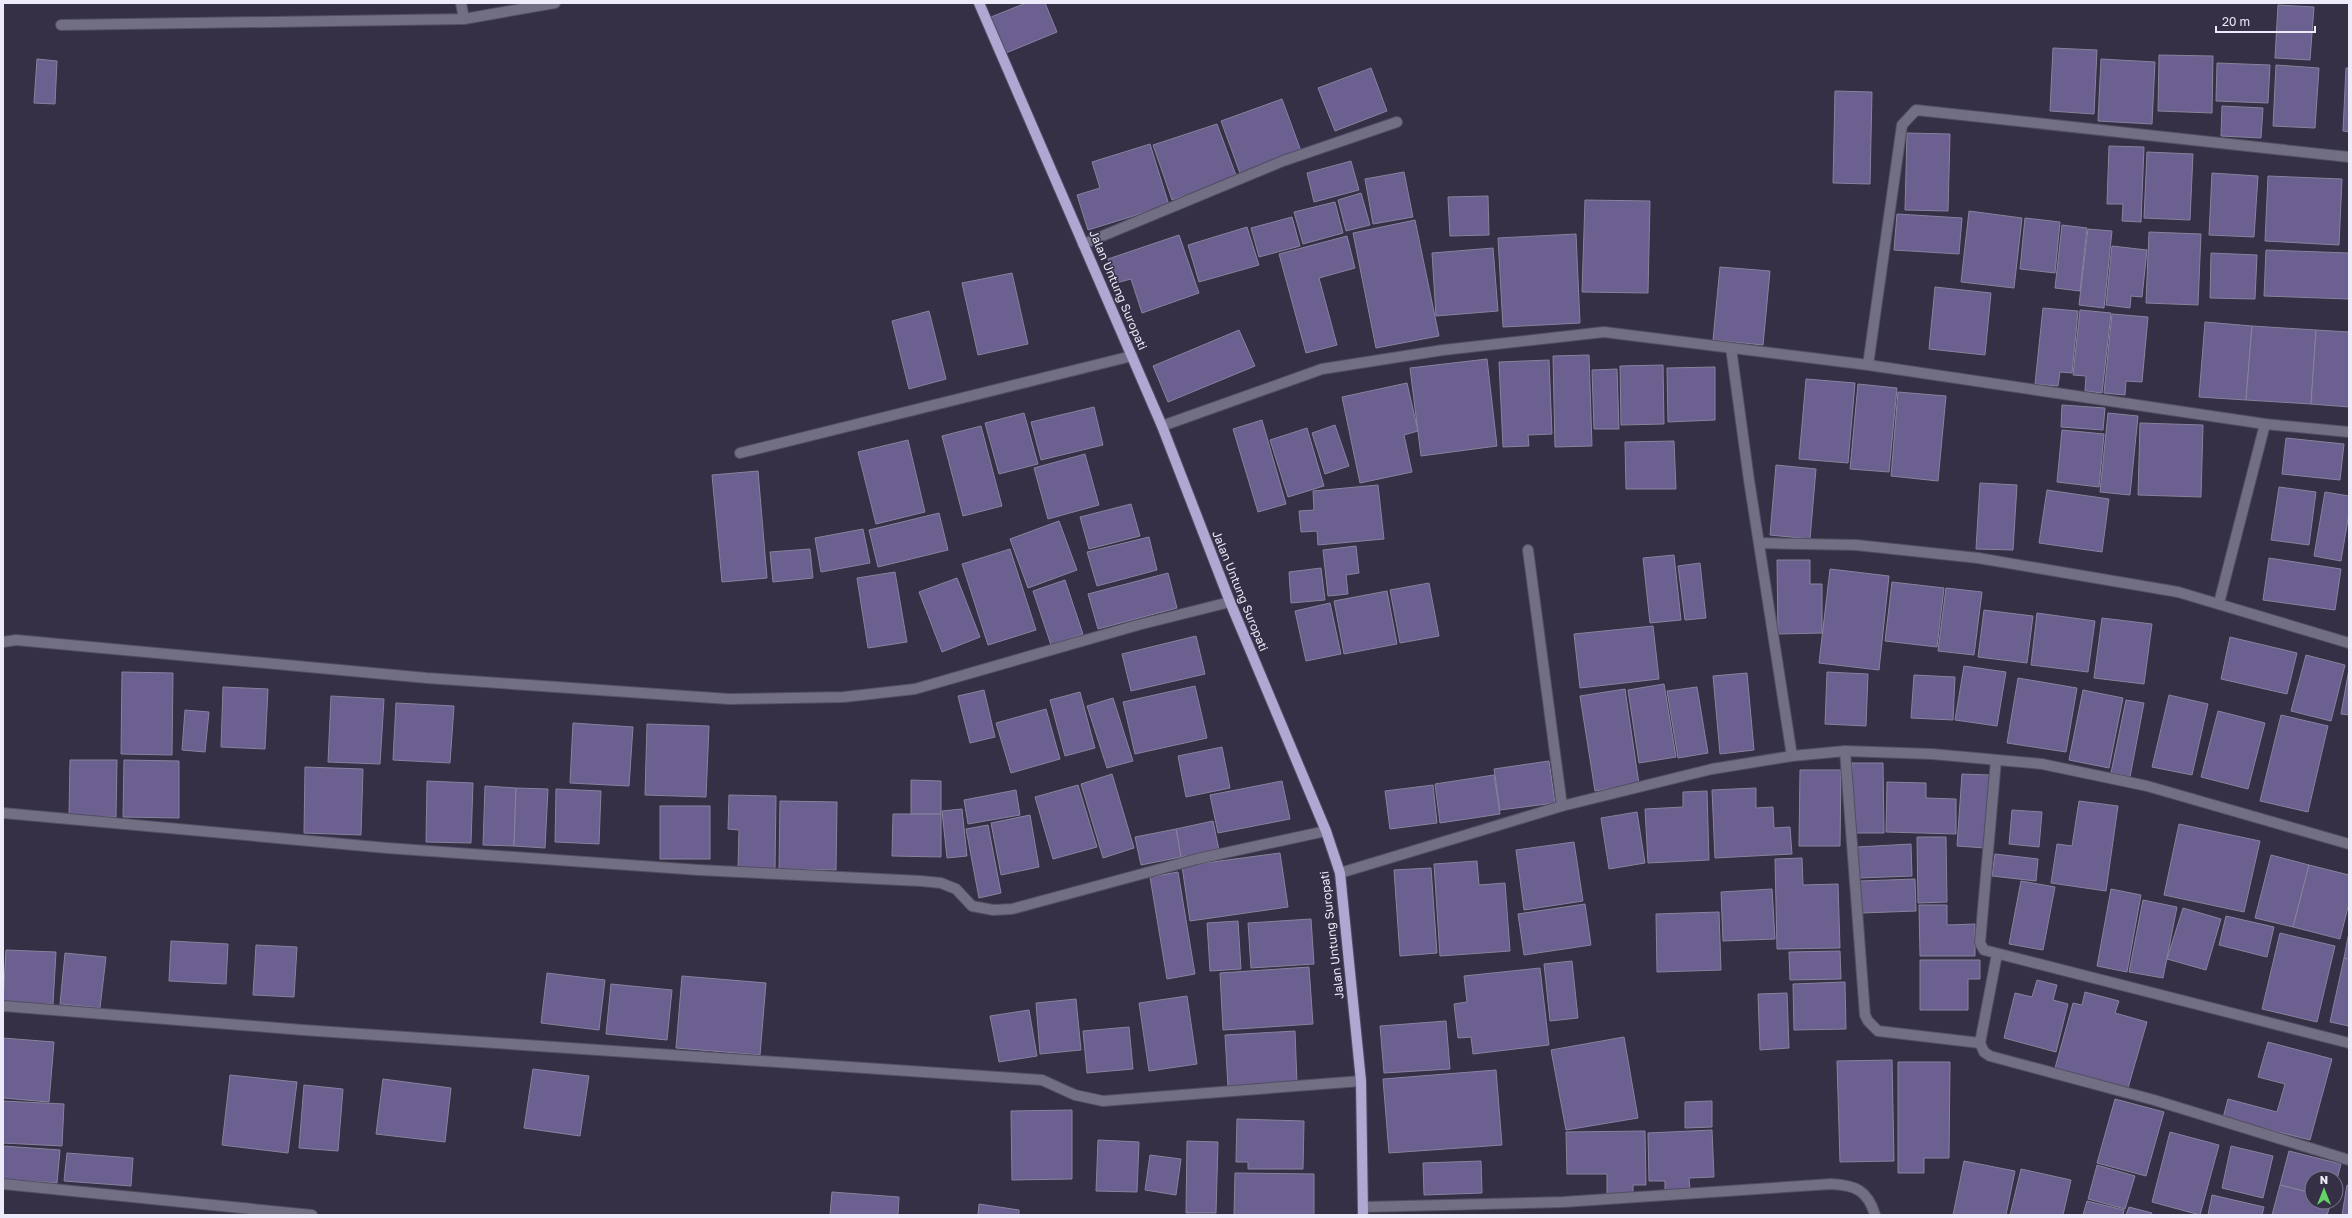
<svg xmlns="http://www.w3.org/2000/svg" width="2352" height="1218" font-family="'Golos Text',sans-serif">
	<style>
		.building { fill: #6b6090; stroke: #88839d }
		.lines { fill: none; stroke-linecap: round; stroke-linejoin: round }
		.minor-casing { stroke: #524e63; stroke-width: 12 }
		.major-casing { stroke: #524e63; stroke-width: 12 }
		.minor { stroke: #726e84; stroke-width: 10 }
		.major { stroke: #b0a7d3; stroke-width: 10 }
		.labels { text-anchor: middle; stroke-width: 3; stroke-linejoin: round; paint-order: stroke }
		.street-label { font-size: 12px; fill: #edeaf9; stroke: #353046 }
	</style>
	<rect width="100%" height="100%" fill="#353046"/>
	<!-- building -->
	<g class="building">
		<path d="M1026 3H1045L1057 32 1006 53 991 17Z"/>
		<path d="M2278 5 2314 7 2310 60 2275 58Z"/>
		<path d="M2053 48 2097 50 2094 114 2050 111Z"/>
		<path d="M2159 55 2213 56 2212 113 2158 111Z"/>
		<path d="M37 59 57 61 55 104 34 103Z"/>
		<path d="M2101 59 2155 62 2152 124 2098 121Z"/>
		<path d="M2217 63 2270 65 2268 103 2216 101Z"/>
		<path d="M2276 65 2319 68 2315 128 2273 126Z"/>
		<path d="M1371 68 1387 111 1335 131 1318 88Z"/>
		<path d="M2346 68H2349V132L2343 131Z"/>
		<path d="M1835 91 1872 92 1870 184 1833 183Z"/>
		<path d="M1282 99 1301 151 1240 173 1221 121Z"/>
		<path d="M2222 106 2263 108 2261 138 2221 136Z"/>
		<path d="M1217 124 1237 178 1172 200 1153 145Z"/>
		<path d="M1907 133 1950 134 1948 211 1905 210Z"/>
		<path d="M1150 144 1169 205 1088 230 1077 195 1100 188 1092 162Z"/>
		<path d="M2109 146 2144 147 2141 222 2122 221 2123 204H2107Z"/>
		<path d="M2147 152 2193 154 2190 220 2144 218Z"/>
		<path d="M1351 161 1359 190 1314 202 1307 173Z"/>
		<path d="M1404 172 1413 217 1373 224 1365 179Z"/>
		<path d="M2212 173 2258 176 2254 237 2209 235Z"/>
		<path d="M2268 176 2342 179 2339 245 2265 241Z"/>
		<path d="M1361 193 1370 225 1346 231 1338 200Z"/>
		<path d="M1488 196 1489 235 1450 236 1448 197Z"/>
		<path d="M1585 200 1650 201 1648 293 1582 292Z"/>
		<path d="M1335 202 1343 233 1303 244 1294 212Z"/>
		<path d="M1969 211 2022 218 2014 288 1961 282Z"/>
		<path d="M1897 214 1962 218 1959 254 1894 250Z"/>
		<path d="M1292 217 1300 246 1259 257 1251 228Z"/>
		<path d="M2025 218 2060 222 2055 273 2020 269Z"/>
		<path d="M1415 220 1439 336 1376 348 1353 233Z"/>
		<path d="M2062 225 2087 228 2080 291 2055 288Z"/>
		<path d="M1247 227 1259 265 1199 282 1188 245Z"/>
		<path d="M2088 229 2112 231 2104 308 2079 305Z"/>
		<path d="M2149 232 2201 234 2198 305 2146 303Z"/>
		<path d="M1576 234 1580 323 1503 327 1498 238Z"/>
		<path d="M1179 235 1199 293 1142 313 1131 279 1116 283 1108 259Z"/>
		<path d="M1347 236 1355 268 1319 278 1337 345 1306 353 1279 254Z"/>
		<path d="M2112 246 2147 250 2142 297 2131 296 2130 308 2106 305Z"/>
		<path d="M1493 248 1498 311 1436 316 1432 253Z"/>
		<path d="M2266 250 2349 253V299L2264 296Z"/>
		<path d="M2211 253 2257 255 2255 299 2210 298Z"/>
		<path d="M1720 267 1770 271 1763 345 1713 340Z"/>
		<path d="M1012 273 1028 344 978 355 962 283Z"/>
		<path d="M1935 287 1991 293 1985 355 1929 349Z"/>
		<path d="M2043 308 2078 311 2072 373 2060 372 2058 386 2035 384Z"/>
		<path d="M2080 310 2111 313 2102 393 2085 391 2086 376 2073 375Z"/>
		<path d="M929 311 946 379 909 389 892 321Z"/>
		<path d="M2112 314 2148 317 2142 382 2126 381 2125 395 2104 393Z"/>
		<path d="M2205 322 2252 326 2246 400 2199 397Z"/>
		<path d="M2252 326 2316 330 2311 404 2246 400Z"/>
		<path d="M1239 330 1255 366 1168 402 1153 366Z"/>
		<path d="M2316 330 2349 332V407L2311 404Z"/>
		<path d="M1589 355 1592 446 1555 447 1553 356Z"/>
		<path d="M1487 359 1497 446 1421 456 1410 368Z"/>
		<path d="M1549 360 1552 434 1528 435 1529 446 1503 447 1499 362Z"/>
		<path d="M1663 365 1664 424 1621 425 1620 366Z"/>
		<path d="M1715 367V420L1668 422 1667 368Z"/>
		<path d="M1617 369 1619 429H1594L1592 370Z"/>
		<path d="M1806 379 1855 383 1848 463 1799 459Z"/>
		<path d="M1407 383 1418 431 1404 435 1412 472 1360 483 1342 397Z"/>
		<path d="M1858 384 1897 388 1889 472 1850 469Z"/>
		<path d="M1898 392 1946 396 1938 481 1891 476Z"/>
		<path d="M2062 405 2105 408 2103 430 2061 427Z"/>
		<path d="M1094 407 1103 445 1041 460 1031 422Z"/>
		<path d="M1024 413 1038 464 999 474 985 423Z"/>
		<path d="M2108 413 2138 416 2130 495 2100 492Z"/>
		<path d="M1262 420 1286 504 1258 512 1233 429Z"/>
		<path d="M2140 423 2203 425 2201 497 2138 495Z"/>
		<path d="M1335 425 1349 466 1325 474 1312 433Z"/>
		<path d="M981 426 1002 506 963 516 942 436Z"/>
		<path d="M1307 428 1324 486 1288 497 1270 440Z"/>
		<path d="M2062 430 2104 434 2099 487 2057 482Z"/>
		<path d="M2286 438 2344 444 2340 480 2282 474Z"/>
		<path d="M908 440 925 512 876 524 858 452Z"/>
		<path d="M1674 441 1676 489H1626L1625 442Z"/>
		<path d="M1085 454 1099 505 1048 519 1034 468Z"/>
		<path d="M1776 465 1816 469 1810 539 1770 535Z"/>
		<path d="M758 471 767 578 722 582 712 475Z"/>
		<path d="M1980 483 2017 485 2013 550 1976 549Z"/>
		<path d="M1378 485 1384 539 1318 545 1317 531 1301 532 1299 511 1314 510 1313 491Z"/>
		<path d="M2279 487 2316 492 2309 545 2271 540Z"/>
		<path d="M2047 490 2109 499 2102 552 2039 543Z"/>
		<path d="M2325 492 2349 496V513L2341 561 2314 556Z"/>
		<path d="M1131 504 1140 536 1089 549 1080 517Z"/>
		<path d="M939 513 948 550 878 567 869 530Z"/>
		<path d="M1059 521 1077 570 1028 588 1010 539Z"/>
		<path d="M863 529 870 563 821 572 815 538Z"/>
		<path d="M1149 537 1157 570 1097 586 1087 552Z"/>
		<path d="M1356 546 1359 573 1346 575 1348 594 1328 596 1323 550Z"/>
		<path d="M810 549 813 578 773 582 770 552Z"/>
		<path d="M1010 549 1036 630 988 645 962 564Z"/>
		<path d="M1674 555 1681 620 1650 623 1643 558Z"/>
		<path d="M2269 558 2341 569 2335 610 2263 600Z"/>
		<path d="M1777 560H1810V584H1822V633L1778 634Z"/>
		<path d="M1700 563 1706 618 1685 620 1678 566Z"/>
		<path d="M1321 568 1325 600 1291 603 1289 572Z"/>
		<path d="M1830 569 1889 576 1879 670 1819 663Z"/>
		<path d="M895 572 907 642 868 648 857 578Z"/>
		<path d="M1168 573 1177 608 1098 629 1088 594Z"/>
		<path d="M957 578 980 637 942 652 919 592Z"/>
		<path d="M1065 580 1083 634 1051 645 1033 591Z"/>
		<path d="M1892 582 1944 588 1937 647 1885 641Z"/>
		<path d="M1429 583 1439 636 1400 643 1390 590Z"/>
		<path d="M1946 588 1982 592 1974 655 1938 651Z"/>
		<path d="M1387 591 1397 644 1344 654 1334 601Z"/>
		<path d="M1330 603 1341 654 1306 661 1295 611Z"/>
		<path d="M1984 610 2033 616 2027 663 1978 657Z"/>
		<path d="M2037 613 2095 621 2088 672 2031 665Z"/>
		<path d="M2102 618 2152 624 2144 684 2094 678Z"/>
		<path d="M1653 626 1659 679 1580 688 1574 634Z"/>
		<path d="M1196 636 1205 674 1131 691 1122 654Z"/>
		<path d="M2230 637 2297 653 2287 694 2221 679Z"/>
		<path d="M2306 655 2345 665 2331 721 2291 711Z"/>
		<path d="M1964 666 2006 672 1997 726 1955 720Z"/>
		<path d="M2349 669V715L2341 714Z"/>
		<path d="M122 672 173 673 172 755 121 754Z"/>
		<path d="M1827 672 1868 674 1866 726 1825 724Z"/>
		<path d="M1747 673 1754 750 1720 754 1713 676Z"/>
		<path d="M1914 675 1955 677 1953 720 1911 718Z"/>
		<path d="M2018 678 2077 688 2066 752 2007 743Z"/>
		<path d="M1664 684 1676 757 1639 763 1628 690Z"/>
		<path d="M1195 686 1207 738 1135 754 1123 702Z"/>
		<path d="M223 687 268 689 265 749 221 747Z"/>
		<path d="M1697 687 1708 753 1678 758 1667 691Z"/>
		<path d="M1625 689 1639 784 1595 791 1580 696Z"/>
		<path d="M984 690 995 737 970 743 958 696Z"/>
		<path d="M2083 690 2123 698 2109 768 2069 760Z"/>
		<path d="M1080 692 1095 748 1065 756 1050 700Z"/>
		<path d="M2169 695 2208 704 2192 775 2152 767Z"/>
		<path d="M331 696 384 699 380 764 328 762Z"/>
		<path d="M1113 698 1133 761 1107 768 1087 706Z"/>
		<path d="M2126 700 2144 703 2130 777 2111 773Z"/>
		<path d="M396 703 454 706 450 763 393 760Z"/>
		<path d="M1046 709 1060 759 1011 773 996 723Z"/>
		<path d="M185 710 209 712 205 752 182 750Z"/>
		<path d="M2218 711 2265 723 2248 789 2201 777Z"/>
		<path d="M2281 715 2328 726 2308 812 2260 801Z"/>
		<path d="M573 723 633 727 629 786 570 783Z"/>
		<path d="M647 724 709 726 706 797 645 795Z"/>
		<path d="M1222 747 1230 788 1186 797 1178 756Z"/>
		<path d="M70 760H117L116 817 69 816Z"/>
		<path d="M124 760 179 761V818L123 817Z"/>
		<path d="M1549 761 1555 803 1500 810 1494 769Z"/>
		<path d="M1852 763H1883L1884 833H1852Z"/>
		<path d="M305 767 363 769 361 835 304 833Z"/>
		<path d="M1800 770H1841L1840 846H1799Z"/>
		<path d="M1112 774 1134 848 1103 858 1081 784Z"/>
		<path d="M1962 774 1990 775 1985 848 1957 846Z"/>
		<path d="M1494 775 1500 814 1440 823 1435 784Z"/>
		<path d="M911 780 941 781V814H911Z"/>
		<path d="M427 781 473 783 471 843 426 842Z"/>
		<path d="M1282 781 1290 819 1218 833 1210 795Z"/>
		<path d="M1887 782 1926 783V798L1956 799V834L1886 832Z"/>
		<path d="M1078 785 1097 847 1053 859 1035 797Z"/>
		<path d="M1433 785 1437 823 1390 829 1385 791Z"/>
		<path d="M485 786 516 788 514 846 483 845Z"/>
		<path d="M516 788 548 789 545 848 514 846Z"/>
		<path d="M1756 788V808L1773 807 1774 828 1790 827 1792 854 1715 858 1712 790Z"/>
		<path d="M556 789 601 791 599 844 555 842Z"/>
		<path d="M1016 790 1020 815 968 824 964 800Z"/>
		<path d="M1707 791 1709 860 1648 863 1645 809 1683 807V792Z"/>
		<path d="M729 795 776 796 775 869 738 868 739 830 728 829Z"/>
		<path d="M780 801 837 802 836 870 779 869Z"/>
		<path d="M2079 801 2118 806 2106 891 2051 883 2057 844 2072 846Z"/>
		<rect x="660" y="806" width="50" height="53"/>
		<path d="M962 809 967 856 947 858 942 811Z"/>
		<path d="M2012 810 2042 812 2039 847 2009 844Z"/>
		<path d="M1637 812 1645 863 1609 869 1601 818Z"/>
		<path d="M893 814H941V857L892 856Z"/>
		<path d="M1030 815 1039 867 1001 875 991 823Z"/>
		<path d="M1213 821 1219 850 1181 857 1176 829Z"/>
		<path d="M2179 824 2260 841 2244 912 2164 895Z"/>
		<path d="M988 825 1001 893 979 898 966 829Z"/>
		<path d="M1176 829 1181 857 1141 865 1135 837Z"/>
		<path d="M1917 837H1946L1947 902 1918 903Z"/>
		<path d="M1574 842 1583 901 1524 910 1516 850Z"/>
		<path d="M1911 844 1912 876 1859 878 1857 847Z"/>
		<path d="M1280 853 1288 907 1190 921 1182 866Z"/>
		<path d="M1995 854 2038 859 2036 881 1992 876Z"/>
		<path d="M2271 855 2309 865 2293 927 2255 918Z"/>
		<path d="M1802 858 1803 885 1838 884 1840 948 1777 949 1775 859Z"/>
		<path d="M1477 861 1479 885 1505 883 1510 951 1440 956 1434 864Z"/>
		<path d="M2309 865 2349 875V903L2340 939 2293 927Z"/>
		<path d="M1431 868 1437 953 1400 956 1394 870Z"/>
		<path d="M1178 872 1195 974 1167 979 1150 877Z"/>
		<path d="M1915 879 1916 911 1862 913 1860 881Z"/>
		<path d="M2021 881 2055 887 2043 950 2009 944Z"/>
		<path d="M1772 889 1775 939 1723 941 1721 892Z"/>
		<path d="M2111 889 2141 895 2127 972 2097 966Z"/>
		<path d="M2143 900 2177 907 2163 978 2129 972Z"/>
		<path d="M1585 904 1591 945 1524 955 1518 914Z"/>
		<path d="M1919 905H1947V925L1975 924V956H1920Z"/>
		<path d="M2183 908 2221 919 2206 970 2167 959Z"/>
		<path d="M1719 912 1721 970 1657 972 1656 914Z"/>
		<path d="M2226 916 2274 927 2267 957 2219 945Z"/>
		<path d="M1311 919 1314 964 1251 968 1248 923Z"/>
		<path d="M1238 921 1241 969 1210 971 1207 923Z"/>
		<path d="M2349 932V959L2344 958Z"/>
		<path d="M2280 933 2335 946 2317 1022 2262 1009Z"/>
		<path d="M171 941 228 944 226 984 169 981Z"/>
		<path d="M256 945 297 947 294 997 253 995Z"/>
		<path d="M6 950 56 952 53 1004 3 1002Z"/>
		<path d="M1840 951 1841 979 1790 980 1789 952Z"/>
		<path d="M65 953 106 957 100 1008 60 1004Z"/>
		<path d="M2344 958 2349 959V1026L2330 1022Z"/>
		<path d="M1920 960H1980V979H1968V1010H1920Z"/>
		<path d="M1572 961 1578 1018 1550 1021 1544 964Z"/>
		<path d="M1309 967 1313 1024 1223 1030 1220 973Z"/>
		<path d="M1540 968 1549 1045 1473 1054 1471 1037 1458 1038 1454 1004 1467 1002 1464 976Z"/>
		<path d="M547 973 605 980 599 1030 541 1023Z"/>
		<path d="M682 976 766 983 760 1055 676 1048Z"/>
		<path d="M2037 980 2057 985 2053 1000 2068 1004 2056 1052 2004 1038 2015 993 2032 997Z"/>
		<path d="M1845 982 1846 1029 1794 1030 1793 984Z"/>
		<path d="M611 984 672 990 667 1040 606 1034Z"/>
		<path d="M2085 992 2119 1001 2115 1013 2147 1022 2128 1088 2055 1068 2073 1003 2082 1005Z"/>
		<path d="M1787 993 1789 1048 1760 1050 1758 994Z"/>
		<path d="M1187 996 1197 1064 1149 1071 1139 1003Z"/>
		<path d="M1076 999 1081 1050 1040 1054 1036 1003Z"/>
		<path d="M1029 1010 1037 1056 999 1062 990 1016Z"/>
		<path d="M1446 1021 1450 1069 1384 1073 1380 1026Z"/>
		<path d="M1129 1027 1133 1069 1087 1073 1083 1031Z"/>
		<path d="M1295 1031 1297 1083 1228 1087 1225 1035Z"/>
		<path d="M1624 1037 1638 1118 1566 1130 1551 1050Z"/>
		<path d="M3 1038 54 1042 49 1102 3 1098Z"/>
		<path d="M2268 1042 2332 1059 2310 1140 2223 1118 2228 1099 2277 1112 2285 1084 2258 1077Z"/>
		<path d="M1892 1060 1894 1161 1840 1162 1837 1061Z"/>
		<path d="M1898 1062H1950L1949 1158H1924V1173H1898Z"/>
		<path d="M533 1069 589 1076 580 1136 524 1128Z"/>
		<path d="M1496 1070 1502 1145 1389 1153 1383 1079Z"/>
		<path d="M230 1075 297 1082 288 1153 222 1145Z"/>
		<path d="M383 1079 451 1088 445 1142 376 1134Z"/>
		<path d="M304 1085 343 1089 338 1151 299 1148Z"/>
		<path d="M2115 1099 2164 1112 2146 1176 2097 1163Z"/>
		<path d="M3 1101 64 1104 62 1146 3 1143Z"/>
		<path d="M1712 1101V1127L1685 1128V1102Z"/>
		<path d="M1072 1110V1179L1012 1180 1011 1111Z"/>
		<path d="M1237 1119 1304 1121 1303 1169H1248V1162H1236Z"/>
		<path d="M1712 1130 1714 1177 1689 1178 1690 1190H1665V1181H1649L1648 1133Z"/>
		<path d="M1645 1131 1646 1185H1633V1195L1607 1196V1174H1567L1566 1132Z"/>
		<path d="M2170 1132 2219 1145 2200 1215 2152 1202Z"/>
		<path d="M1098 1140 1139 1142 1137 1192 1096 1191Z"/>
		<path d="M1187 1141 1218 1142 1216 1213H1186Z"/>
		<path d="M3 1146 60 1150 57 1183 3 1179Z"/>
		<path d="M2231 1146 2273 1156 2263 1198 2222 1188Z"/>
		<path d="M2289 1151 2341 1164 2336 1183V1178H2312V1193L2280 1185Z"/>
		<path d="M67 1153 133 1158 131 1186 64 1181Z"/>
		<path d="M1150 1155 1181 1159 1176 1195 1145 1190Z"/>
		<path d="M1481 1161 1482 1193 1424 1195 1423 1163Z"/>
		<path d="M1964 1161 2015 1171 2006 1215H1953Z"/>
		<path d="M2097 1165 2135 1176 2125 1209 2088 1199Z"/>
		<path d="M2021 1169 2071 1180 2063 1215H2010Z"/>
		<path d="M1235 1173 1314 1174V1215H1234Z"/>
		<path d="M2280 1185 2312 1193V1202H2331L2327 1215H2272Z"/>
		<path d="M2347 1185 2349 1186V1215H2342Z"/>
		<path d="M832 1192 899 1197 898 1215H830Z"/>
		<path d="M2212 1195 2264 1207 2262 1215H2208Z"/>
		<path d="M2087 1201 2124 1210 2123 1215H2083Z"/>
		<path d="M979 1204 1019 1210V1215H978Z"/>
		<path d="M2129 1207 2152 1213 2151 1215H2126Z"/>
	</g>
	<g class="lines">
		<!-- minor casing -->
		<g class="minor-casing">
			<g id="minor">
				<path d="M461 3 464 19"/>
				<path d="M61 25 464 19 555 3"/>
				<path d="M1083 244 1283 161 1397 122"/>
				<path d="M1731 348 1749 480 1792 756"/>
				<path d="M1868 365 1902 125 1916 110 2349 157"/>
				<path d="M1162 426 1322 369 1443 350 1604 332 1868 365 2265 424 2349 432"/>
				<path d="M740 453 1132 356"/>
				<path d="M1759 543 1856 545 1978 558 2178 592 2349 643"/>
				<path d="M1528 550 1562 806"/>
				<path d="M2219 603 2265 424"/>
				<path d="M3 642 16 640 427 678 729 699 844 697 915 689 1138 625 1230 602"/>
				<path d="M1845 751 1865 1015 1868 1021 1878 1031 1980 1043"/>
				<path d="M1996 760 1980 943 1984 950 2349 1043"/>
				<path d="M3 813 387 848 699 870 921 881 941 883 956 889 972 906 993 910 1012 909 1197 859 1326 831"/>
				<path d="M1340 873 1562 806 1712 769 1792 756 1845 751 1932 754 2042 764 2147 786 2349 844"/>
				<path d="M1997 954 1980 1043 1984 1052 1990 1056 2154 1100 2349 1160"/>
				<path d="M3 1006 303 1030 1042 1080 1075 1095 1103 1101 1361 1081"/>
				<path d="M3 1184 312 1215"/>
				<path d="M1363 1207 1563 1202 1831 1184C1856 1185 1868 1191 1875 1215"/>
			</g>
		</g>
		<!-- major casing -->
		<g class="major-casing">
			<path id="major" d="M979 3 1162 426 1230 602 1326 831 1340 873 1361 1081 1363 1215"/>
		</g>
		<!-- minor -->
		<use href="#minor" class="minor"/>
		<!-- major -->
		<use href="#major" class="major"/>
	</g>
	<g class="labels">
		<!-- street labels -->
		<g class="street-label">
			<text transform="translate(1118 290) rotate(67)" y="4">Jalan Untung Suropati</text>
			<text transform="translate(1240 591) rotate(68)" y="4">Jalan Untung Suropati</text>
			<text transform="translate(1332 935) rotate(-97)" y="4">Jalan Untung Suropati</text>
		</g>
	</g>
	<!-- border -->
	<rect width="2352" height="1218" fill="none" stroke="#edeaf9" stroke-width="8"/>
	<!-- north arrow -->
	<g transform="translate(2324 1190)"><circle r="19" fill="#353046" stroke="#7f7a8e"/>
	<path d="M0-3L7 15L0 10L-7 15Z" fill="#64d467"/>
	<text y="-6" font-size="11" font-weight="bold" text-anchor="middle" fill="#edeaf9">N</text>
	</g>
	<!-- scale -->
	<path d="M2216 26v6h99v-6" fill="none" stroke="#edeaf9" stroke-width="2"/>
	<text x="2222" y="26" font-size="12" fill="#edeaf9" stroke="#353046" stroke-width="3" paint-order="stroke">20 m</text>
</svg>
